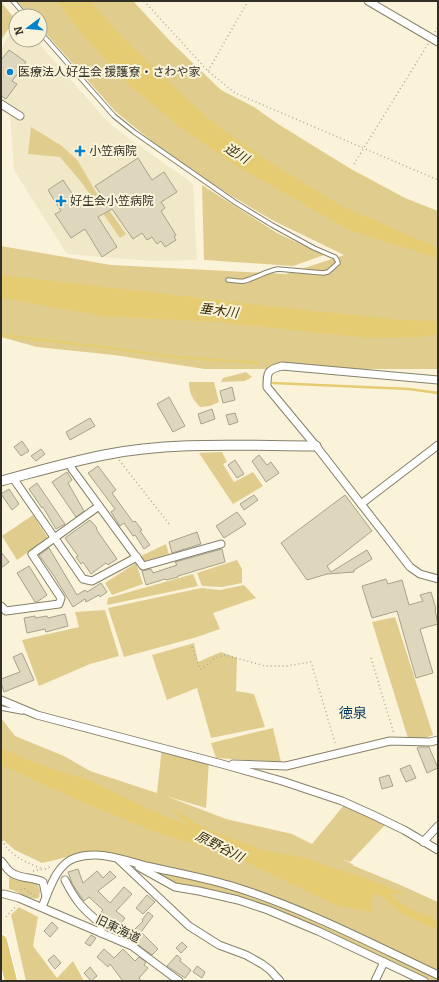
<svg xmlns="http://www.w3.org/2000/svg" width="439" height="982" font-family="Bitter,'Noto Sans JP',serif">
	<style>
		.built { fill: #f1e8c8 }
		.green { fill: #e0cd8d }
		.water { fill: #e5cc72 }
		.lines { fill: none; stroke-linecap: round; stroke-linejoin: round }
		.stream { stroke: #e5cc72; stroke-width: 2.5 }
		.building { fill: #ded7be; stroke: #a9a28b }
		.service-casing { stroke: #868069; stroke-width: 5.5 }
		.minor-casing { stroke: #868069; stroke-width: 9 }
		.tertiary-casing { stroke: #868069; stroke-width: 11 }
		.trunk-casing { stroke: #fff; stroke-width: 14 }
		.path { stroke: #ada895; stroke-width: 1.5; stroke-dasharray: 1 3; stroke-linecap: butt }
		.service { stroke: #fff; stroke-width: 3.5 }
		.minor { stroke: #fff; stroke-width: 7 }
		.tertiary { stroke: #fff; stroke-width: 9 }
		.trunk { stroke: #e0ca77; stroke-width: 12 }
		.poi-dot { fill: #0081c9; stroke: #faf3da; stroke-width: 1.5 }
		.labels { text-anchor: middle; stroke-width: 4; stroke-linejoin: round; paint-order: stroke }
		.poi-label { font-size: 12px; fill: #323026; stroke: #faf3da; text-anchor: start }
		.street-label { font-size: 12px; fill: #323026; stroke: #faf3da }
		.water-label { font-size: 13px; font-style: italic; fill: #372d04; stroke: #faf3da }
		.quarter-label { font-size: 14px; fill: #033a5c; stroke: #faf3da }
	</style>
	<rect width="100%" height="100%" fill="#faf3da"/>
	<!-- built -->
	<path class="built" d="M16 23V40H36L105 119 120 132 193 184 197 260 152 261 67 254 14 170 10 113 1 107V49Z"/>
	<!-- green -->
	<g class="green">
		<path d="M17 1H133L170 41 221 90 254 107 278 124 351 169 405 198 438 211V369H205L114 355 37 347 1 337V246L111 265 286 274 344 255 272 220 230 195 170 156 116 112 40 27V16H30Z"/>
		<path d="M1 2 15 19 1 40Z"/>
		<path d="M31 127 62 146 78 161 96 192 126 234 120 238 82 183 60 157 28 154Z"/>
		<path d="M202 185 277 233 324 255 293 266 204 260Z"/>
		<path d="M246 372 252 377 245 381 221 382 223 378Z"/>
		<path d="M189 382H214L219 402 210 406 200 407C193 400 189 393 189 382Z"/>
		<path d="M222 452 227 462 223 464 234 482 253 472 263 486 233 504 199 453Z"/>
		<path d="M33 515 48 538 17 560 2 536Z"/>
		<path d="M166 544 169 554 144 561 141 556Z"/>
		<path d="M237 560 242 569V583L222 587 202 586 197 573Z"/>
		<path d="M136 563 143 584 112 595 105 583Z"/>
		<path d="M193 574 198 586 107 605 108 598Z"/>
		<path d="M244 585 256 598 213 613 220 629 197 637 124 657 108 608 201 588 220 590Z"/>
		<path d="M105 610 119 656 90 664 39 686 22 640 79 627 75 612Z"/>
		<path d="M395 617 433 735 425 738H408L372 622Z"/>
		<path d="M194 643 198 662 221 652 237 658 236 691 254 694 265 727 211 738 197 688 167 700 152 655Z"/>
		<path d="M1 718 15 736 64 756 90 771 157 793 162 747 209 760 206 808 166 796 226 819 292 834 312 844 344 805 385 825 350 862 342 859 354 865H352L398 884 438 902V981H425L395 963 353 947 270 908 175 887 140 867 112 855 88 852 42 863 15 850 1 838Z"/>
		<path d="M273 728 281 762 216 758 211 743Z"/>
		<path d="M9 876 36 882 40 890 39 898C28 901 19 891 9 889Z"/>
		<path d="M19 907 38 917 33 946 57 978 73 961 84 981H26L11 915Z"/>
	</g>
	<!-- water -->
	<g class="water">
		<path d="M57 1H90L120 35 190 102 214 123 271 163 342 206 438 248V258L351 231 235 165 181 128 129 85 84 36Z"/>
		<path d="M1 275 277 307 402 320 438 321V334L423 337 369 338 216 322 102 316 1 298Z"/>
		<path d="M1 748 37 764 88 780 168 818 188 824 167 806 205 828 262 850 301 857 370 880 405 894H390C400 906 424 914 438 921V930L401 913 384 897 374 894 371 902V912L335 905 240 859 150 830 73 798 1 765Z"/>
	</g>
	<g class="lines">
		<!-- stream -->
		<g class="stream">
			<path d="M1 335 101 347 176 357 258 363"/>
			<path d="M273 383 409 389 438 393"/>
		</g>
	</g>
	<!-- building -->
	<g class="building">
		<path d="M9 50 26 62 12 81 17 84 6 99 1 96V60Z"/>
		<path d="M138 158 152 180 164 172 177 192 161 202 165 208 161 211 176 235 174 236 176 240 165 247 161 241 157 244 152 237 147 240 142 233 133 239 112 209 98 217 117 247 102 257 85 229 71 238 55 214 61 211 48 190 63 180 81 207 101 194 95 186Z"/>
		<path d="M232 387 235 400 223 403 220 391Z"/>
		<path d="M169 397 185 426 173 432 157 404Z"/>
		<path d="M212 409 215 419 201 424 198 414Z"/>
		<path d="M235 413 238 422 229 425 226 415Z"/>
		<path d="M90 418 95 426 70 440 66 432Z"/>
		<path d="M22 441 29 451 21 456 14 447Z"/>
		<path d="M41 449 45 454 36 461 31 456Z"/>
		<path d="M259 455 267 465 271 462 279 473 266 482 252 461Z"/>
		<path d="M235 460 244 474 237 478 228 465Z"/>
		<path d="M98 466 116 490 112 493 133 522 135 521 142 530 140 531 150 545 144 549 135 535 133 536 124 523 120 526 111 512 115 509 88 473Z"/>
		<path d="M67 472 72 480 68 483 84 511 76 517 52 482Z"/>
		<path d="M37 483 65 524 56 529 43 507 42 508 29 489Z"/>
		<path d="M9 489 19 504 12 510 1 494Z"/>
		<path d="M254 495 258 500 244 510 240 504Z"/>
		<path d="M345 495 372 531 327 566 331 572 367 550 372 559 354 570V572L327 574 307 580 281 543Z"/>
		<path d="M237 512 246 524 224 538 216 526Z"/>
		<path d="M90 520 97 528 96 529 117 559 108 565 106 563 91 574 83 562 81 564 76 557 78 556 65 538Z"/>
		<path d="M197 532 201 544 172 553 169 542Z"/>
		<path d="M49 548 77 595 85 590 87 592 101 583 107 592 100 597 99 595 86 602 85 599 73 607 54 576 39 555Z"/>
		<path d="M222 549 225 562 178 576V577L166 580 165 579 146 585 142 571 151 569 153 573 177 565 175 562Z"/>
		<path d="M1 552 9 562 1 568Z"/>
		<path d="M29 566 47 595 37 602H35L17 573Z"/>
		<path d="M386 579 388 584 402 580 409 605 423 601 420 595 431 592 436 609 435 610 438 624 420 629 433 673 416 678 397 611 372 618 362 586Z"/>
		<path d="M65 614 68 626 46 632 45 629 27 633 24 618 35 616V618L47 616 48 618Z"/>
		<path d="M22 653 34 680 4 692 1 683V679L20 672 13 657Z"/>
		<path d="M419 747H429L438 768 427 773 417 748Z"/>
		<path d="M410 765 416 778 406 782 400 769Z"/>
		<path d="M389 775 393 786 382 789 379 778Z"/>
		<path d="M78 869 83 883 97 871 103 878 110 871 116 877 98 891 110 903 124 887 132 894 116 911 125 918 118 927 101 912 103 910 89 897 84 901 81 897 72 883 68 872Z"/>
		<path d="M147 895 155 902 143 914 136 908Z"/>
		<path d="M148 912 153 916 141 932 158 949 152 955 141 947 129 935 143 921 142 920Z"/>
		<path d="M52 922 58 928 50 937 44 931Z"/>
		<path d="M91 935 96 938 90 946 85 943Z"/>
		<path d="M182 942 187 947 181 953 176 948Z"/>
		<path d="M104 949 114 958 123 949 135 961 139 957 146 962 144 965 148 968 139 978 141 981H123L110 964 108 967 97 957Z"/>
		<path d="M54 955 61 963 55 969 48 960Z"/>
		<path d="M177 955 181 959 180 961 191 970 185 978 167 966Z"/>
		<path d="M197 966 205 972 202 978 193 972Z"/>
		<path d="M90 967 97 976 91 981 84 973Z"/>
	</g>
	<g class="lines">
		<!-- service casing -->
		<g class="service-casing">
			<g id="service">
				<path d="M13 1 26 16"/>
				<path d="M40 32 114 116 134 132 236 203 272 225 314 248 335 257 337 260 338 263 328 272 323 273 278 269C266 271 256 278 244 281 239 282 233 280 228 280"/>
				<path d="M1 708 22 712"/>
			</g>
		</g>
		<!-- minor casing -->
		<g class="minor-casing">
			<g id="minor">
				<path d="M368 1 438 42"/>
				<path d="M1 104 20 116"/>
				<path d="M438 380 282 366C267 370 267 372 267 387L316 446 410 567 420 574 438 579"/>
				<path d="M70 463 72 469 143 566 221 544"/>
				<path d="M13 478 83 579 92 581 137 557"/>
				<path d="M361 504 438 445"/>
				<path d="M1 606 6 611 59 604 61 598 32 554 99 506"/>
				<path d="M1 700 37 715 222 764 282 781 342 801 373 815 404 830 438 850"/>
				<path d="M233 764 286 766 390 741 430 742 438 740"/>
				<path d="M423 842 438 826"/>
				<path d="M119 860 189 926 219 945 246 955 262 964 270 970 280 981"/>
				<path d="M1 861C5 865 7 870 12 873 21 879 33 877 43 882L46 896"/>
				<path d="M139 867 175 887 199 891 238 900 268 910 318 931 424 981"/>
				<path d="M65 880C76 902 83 909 101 924V933"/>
				<path d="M4 894 19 898 132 946 179 981"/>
				<path d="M42 907C49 891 56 864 75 858 99 850 123 860 146 866 177 873 207 878 238 888 307 910 372 944 438 975"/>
				<path d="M375 981 384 962"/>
			</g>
		</g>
		<!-- tertiary casing -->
		<g class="tertiary-casing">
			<path id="tertiary" d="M1 481C35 472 69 462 104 455 173 441 245 446 316 446"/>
		</g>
		<!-- trunk casing -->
		<g class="trunk-casing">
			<path id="trunk" d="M1 941 11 981"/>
		</g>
		<!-- path -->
		<g class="path">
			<path d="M144 1 208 71 235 93 438 180"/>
			<path d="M435 32 438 27"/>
			<path d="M208 71 248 1"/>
			<path d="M354 164 428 44"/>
			<path d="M119 460 170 525"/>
			<path d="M192 647 200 669H202L215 658 225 655 265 666H286L311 662 336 746"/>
			<path d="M371 658 394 734"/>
			<path d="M1 836C5 854 27 863 43 869"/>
			<path d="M33 871 45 869 52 866"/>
			<path d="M21 890 24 888 25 889 36 897"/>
			<path d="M6 917 17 905"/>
		</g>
		<!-- service -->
		<use href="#service" class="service"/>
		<!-- minor -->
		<use href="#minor" class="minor"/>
		<!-- tertiary -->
		<use href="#tertiary" class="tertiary"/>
		<!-- trunk -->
		<use href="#trunk" class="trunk"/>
	</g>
	<!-- markers -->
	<g class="poi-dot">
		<circle cx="10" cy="72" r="4"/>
		<path d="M78 145h4v4h4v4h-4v4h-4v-4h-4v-4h4z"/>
		<path d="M59 195h4v4h4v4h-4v4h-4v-4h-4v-4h4z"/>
	</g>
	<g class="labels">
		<!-- poi labels -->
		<g class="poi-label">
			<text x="18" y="76">医療法人好生会 援護寮・さわや家</text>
			<text x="89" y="155">小笠病院</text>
			<text x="70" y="205">好生会小笠病院</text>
		</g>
		<!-- street labels -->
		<g class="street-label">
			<text transform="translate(118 929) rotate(26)" y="4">旧東海道</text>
		</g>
		<!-- water labels -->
		<g class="water-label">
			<text transform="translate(237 153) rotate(31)" y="5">逆川</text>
			<text transform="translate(219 310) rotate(7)" y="5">垂木川</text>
			<text transform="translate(220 846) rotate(27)" y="5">原野谷川</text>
		</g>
		<!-- quarter labels -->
		<g class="quarter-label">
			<text x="353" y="718">徳泉</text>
		</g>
	</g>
	<!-- border -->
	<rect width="439" height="982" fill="none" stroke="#323026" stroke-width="4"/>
	<!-- north arrow -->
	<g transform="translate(28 28) rotate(254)"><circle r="19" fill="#faf3da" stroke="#aaa592"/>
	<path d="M0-3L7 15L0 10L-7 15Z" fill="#0081c9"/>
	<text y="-6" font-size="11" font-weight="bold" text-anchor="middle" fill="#323026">N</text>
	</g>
</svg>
